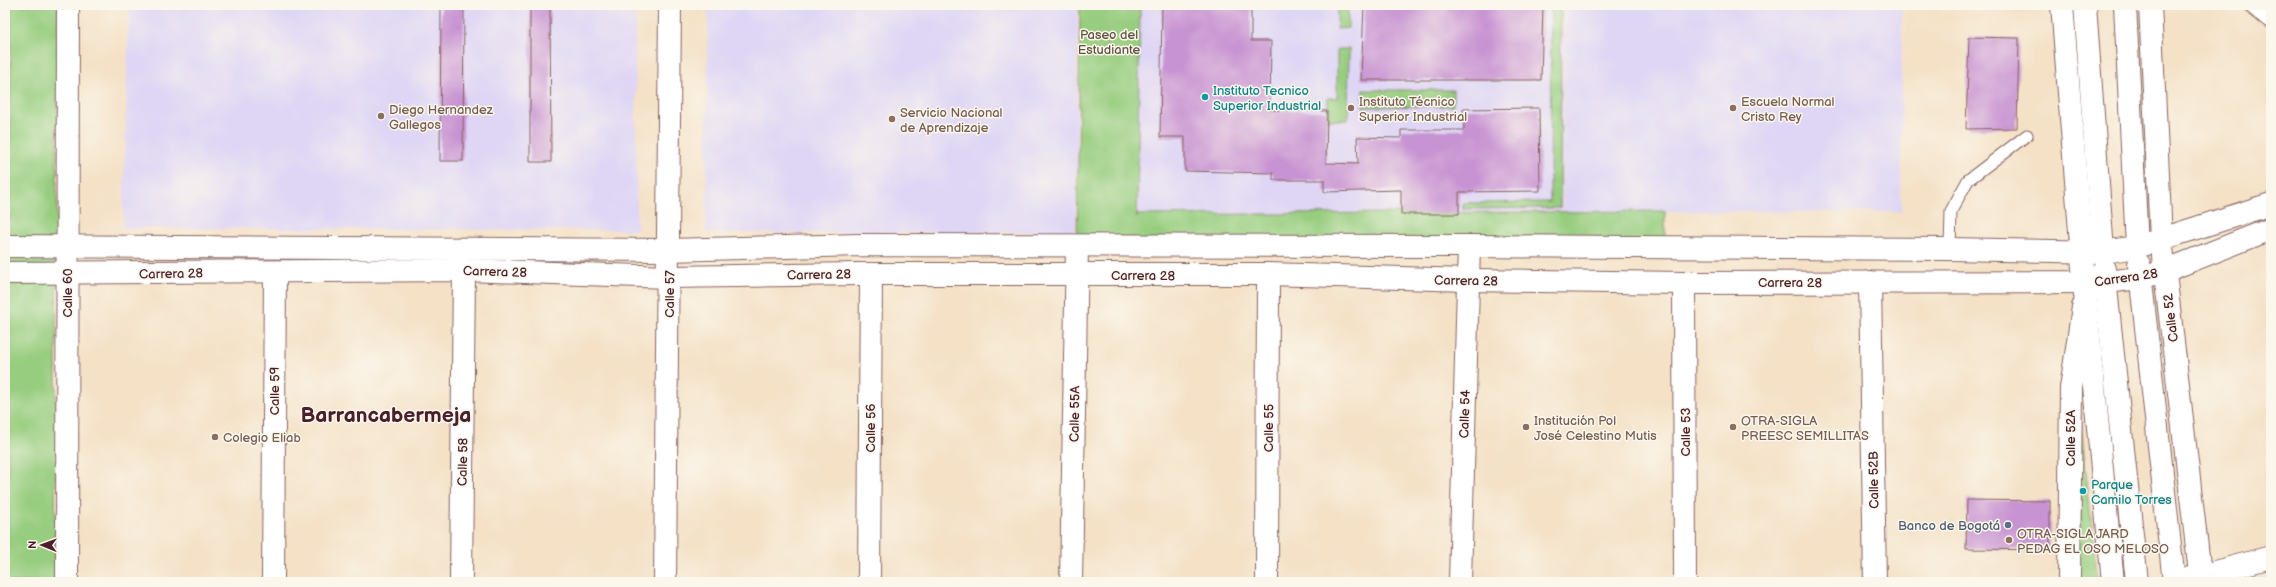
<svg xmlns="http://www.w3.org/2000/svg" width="2276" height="587" font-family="'Balsamiq Sans',sans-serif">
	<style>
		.built { fill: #dfd5f5 }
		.green { fill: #97cd7f; stroke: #707655 }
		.building { fill: #c893d2 }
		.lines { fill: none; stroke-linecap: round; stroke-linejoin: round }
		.lane-casing { stroke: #866361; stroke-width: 13 }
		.street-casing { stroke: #866361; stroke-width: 24 }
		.secondary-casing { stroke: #866361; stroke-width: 24 }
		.primary-casing { stroke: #866361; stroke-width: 24 }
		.lane { stroke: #fff; stroke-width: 11 }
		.street { stroke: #fff; stroke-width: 22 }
		.secondary { stroke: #fff; stroke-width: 22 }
		.primary { stroke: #fff; stroke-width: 22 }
		.culture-dot { fill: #0f9aa8; stroke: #fbf7ec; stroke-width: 1.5 }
		.education-dot { fill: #8d6e63; stroke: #fbf7ec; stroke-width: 1.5 }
		.service-dot { fill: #5c6f8a; stroke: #fbf7ec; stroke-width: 1.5 }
		.labels { text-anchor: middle; stroke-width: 3; stroke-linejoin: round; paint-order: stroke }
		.park-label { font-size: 13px; fill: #615344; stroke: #fbf7ec }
		.culture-label { font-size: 13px; fill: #0d838f; stroke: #fbf7ec; text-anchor: start }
		.education-label { font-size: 13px; fill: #785e54; stroke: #fbf7ec; text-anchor: start }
		.street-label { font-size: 13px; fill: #4a1f2b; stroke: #fbf7ec }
		.service-label { font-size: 13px; fill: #4e5e75; stroke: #fbf7ec; text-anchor: end }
		.town-label { font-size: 21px; font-weight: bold; fill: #4a1f2b; stroke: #fbf7ec }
	</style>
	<rect width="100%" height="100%" fill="#fbf7ec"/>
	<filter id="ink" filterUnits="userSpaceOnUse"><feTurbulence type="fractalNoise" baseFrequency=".025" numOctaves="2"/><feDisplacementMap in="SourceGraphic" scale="8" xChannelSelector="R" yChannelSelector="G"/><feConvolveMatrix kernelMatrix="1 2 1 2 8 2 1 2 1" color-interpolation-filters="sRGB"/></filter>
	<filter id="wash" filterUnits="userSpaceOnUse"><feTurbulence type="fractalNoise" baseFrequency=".012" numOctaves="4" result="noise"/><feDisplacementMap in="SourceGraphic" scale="16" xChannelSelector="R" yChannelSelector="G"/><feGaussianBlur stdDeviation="0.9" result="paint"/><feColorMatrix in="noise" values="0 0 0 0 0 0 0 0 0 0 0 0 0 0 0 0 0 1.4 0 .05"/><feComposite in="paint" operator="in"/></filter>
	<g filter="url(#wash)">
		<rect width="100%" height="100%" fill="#f4e1c6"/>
		<!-- built -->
		<g class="built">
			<path d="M129 5H635L637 230 123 228Z"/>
			<path d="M708 5H1078L1076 232 706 233Z"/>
			<path d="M1140 5H1564L1562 211 1137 215Z"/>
			<path d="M1565 5H1902L1901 212 1563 211Z"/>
		</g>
		<!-- green -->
		<g class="green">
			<path d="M11 5H58L55 582H7Z"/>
			<path d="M1080 5H1140L1137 218V215L1665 211V247L1077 246Z"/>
			<path d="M1337 5H1348V28L1337 29Z"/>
			<path d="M1551 5H1561L1560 208 1463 209V203L1550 202Z"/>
			<path d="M1337 49H1349L1348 120H1328V98H1337Z"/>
			<path d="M1363 90H1453V106L1363 107Z"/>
			<path d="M2078 399 2098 582H2078Z"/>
		</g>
		<g id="blocks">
			<!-- building -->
			<g class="building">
				<path d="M441 5H464L463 161H440Z"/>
				<path d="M530 5H550L551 162H530Z"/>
				<path d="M1162 5H1251V41H1271L1270 110 1327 111 1326 163 1358 164 1357 137 1401 138V130H1464L1463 109 1539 108 1540 191 1459 192V214H1401V190L1324 192V180H1273V173L1185 171V137H1160Z"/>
				<path d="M1364 5H1543L1541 80H1361Z"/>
				<path d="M1969 37 2019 38 2017 128 1966 129Z"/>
				<path d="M1967 500 2050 501V550L1966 549Z"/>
			</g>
		</g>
	</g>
	<g filter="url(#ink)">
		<use href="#blocks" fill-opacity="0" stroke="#866361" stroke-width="1"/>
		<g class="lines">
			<!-- lane casing -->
			<g class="lane-casing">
				<path id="lane" d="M1950 249 1951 211 1968 180 2027 135"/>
			</g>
			<!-- street casing -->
			<g class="street-casing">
				<g id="street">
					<path d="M1870 282 1875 582"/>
					<path d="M1684 283 1685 582"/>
					<path d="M2174 581 2200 576 2271 557"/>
					<path d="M273 582 275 272"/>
					<path d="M461 582 464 270"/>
					<path d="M665 582 670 5"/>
					<path d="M869 582 871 274"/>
					<path d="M1071 582 1077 246"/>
					<path d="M1267 582 1268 274"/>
					<path d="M1460 582 1469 246"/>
					<path d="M2069 582 2071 388 2083 307"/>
				</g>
			</g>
			<!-- secondary casing -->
			<g class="secondary-casing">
				<g id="secondary">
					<path d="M2062 5 2085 294 2113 582"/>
					<path d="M2085 5 2103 252"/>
					<path d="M2125 5 2137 247"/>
					<path d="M2150 5 2161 239 2201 582"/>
					<path d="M2256 5 2271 17"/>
					<path d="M67 582 68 5"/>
				</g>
			</g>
			<!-- primary casing -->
			<g class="primary-casing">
				<g id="primary">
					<path d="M5 246 669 250 859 245 1469 246 1950 249 2103 252 2137 247 2271 204"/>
					<path d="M2139 264 2174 582"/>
					<path d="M2104 269 2137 582"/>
					<path d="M5 273 464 270 669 277 859 274H1268L1468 280 1684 283 2106 282 2140 278 2165 271 2271 229"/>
				</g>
			</g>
			<!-- lane -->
			<use href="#lane" class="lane"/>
			<!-- street -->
			<use href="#street" class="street"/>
			<!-- secondary -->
			<use href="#secondary" class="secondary"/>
			<!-- primary -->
			<use href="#primary" class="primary"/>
		</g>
	</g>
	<!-- markers -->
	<g class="culture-dot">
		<circle cx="1205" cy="97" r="4"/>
		<circle cx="2083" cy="491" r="4"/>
	</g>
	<g class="education-dot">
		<circle cx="1351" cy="108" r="4"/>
		<circle cx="1733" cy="108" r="4"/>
		<circle cx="381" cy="116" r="4"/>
		<circle cx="892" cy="119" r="4"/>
		<circle cx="1526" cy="427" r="4"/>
		<circle cx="1733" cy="427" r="4"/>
		<circle cx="215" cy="437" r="4"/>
		<circle cx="2009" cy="540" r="4"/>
	</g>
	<circle class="service-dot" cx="2008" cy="525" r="4"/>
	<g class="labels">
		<!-- park labels -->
		<g class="park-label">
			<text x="1109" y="39">Paseo del<tspan x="1109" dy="15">Estudiante</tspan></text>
		</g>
		<!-- culture labels -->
		<g class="culture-label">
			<text x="1213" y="95">Instituto Tecnico<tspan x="1213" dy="15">Superior Industrial</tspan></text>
			<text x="2091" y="489">Parque<tspan x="2091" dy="15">Camilo Torres</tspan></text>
		</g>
		<!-- education labels -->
		<g class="education-label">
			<text x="1359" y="106">Instituto Técnico<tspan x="1359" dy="15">Superior Industrial</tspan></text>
			<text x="1741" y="106">Escuela Normal<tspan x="1741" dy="15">Cristo Rey</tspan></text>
			<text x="389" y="114">Diego Hernandez<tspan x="389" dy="15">Gallegos</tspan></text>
			<text x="900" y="117">Servicio Nacional<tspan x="900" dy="15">de Aprendizaje</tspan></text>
			<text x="1534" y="425">Institución Pol<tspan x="1534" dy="15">José Celestino Mutis</tspan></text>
			<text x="1741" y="425">OTRA-SIGLA<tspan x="1741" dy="15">PREESC SEMILLITAS</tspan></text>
			<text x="223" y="442">Colegio Eliab</text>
			<text x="2017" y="538">OTRA-SIGLA JARD<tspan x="2017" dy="15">PEDAG EL OSO MELOSO</tspan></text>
		</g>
		<!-- street labels -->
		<g class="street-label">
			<text transform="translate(495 271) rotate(2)" y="5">Carrera 28</text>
			<text transform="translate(171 273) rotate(-1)" y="5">Carrera 28</text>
			<text transform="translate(819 274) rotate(-1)" y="5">Carrera 28</text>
			<text x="1143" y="280">Carrera 28</text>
			<text transform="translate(2126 277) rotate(-8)" y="5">Carrera 28</text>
			<text transform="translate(1466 280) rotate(1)" y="5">Carrera 28</text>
			<text x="1790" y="287">Carrera 28</text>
			<text transform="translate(67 293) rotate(-90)" y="5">Calle 60</text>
			<text transform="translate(669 294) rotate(-90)" y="5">Calle 57</text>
			<text transform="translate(2170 318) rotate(-97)" y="5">Calle 52</text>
			<text transform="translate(274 391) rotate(-90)" y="5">Calle 59</text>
			<text transform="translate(1074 414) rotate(-89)" y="5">Calle 55A</text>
			<text transform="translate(1464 414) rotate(-88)" y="5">Calle 54</text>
			<text transform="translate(870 428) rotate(-90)" y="5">Calle 56</text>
			<text transform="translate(1268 428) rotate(-90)" y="5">Calle 55</text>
			<text transform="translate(1685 432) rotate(-90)" y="5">Calle 53</text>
			<text transform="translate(2070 438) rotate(-90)" y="5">Calle 52A</text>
			<text transform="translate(462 462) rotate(-89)" y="5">Calle 58</text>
			<text transform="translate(1873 480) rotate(-91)" y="5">Calle 52B</text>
		</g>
		<!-- service labels -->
		<g class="service-label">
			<text x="2000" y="530">Banco de Bogotá</text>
		</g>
		<!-- town labels -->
		<g class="town-label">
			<text x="386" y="422">Barrancabermeja</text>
		</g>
	</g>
	<!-- margin -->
	<rect width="2276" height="587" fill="none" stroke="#fbf7ec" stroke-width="20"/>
	<!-- north arrow -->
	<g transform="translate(42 545) rotate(271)" stroke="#fbf7ec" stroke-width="3" paint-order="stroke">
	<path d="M0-3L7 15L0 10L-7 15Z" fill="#4a1f2b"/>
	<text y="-6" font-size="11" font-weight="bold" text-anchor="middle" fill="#4a1f2b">N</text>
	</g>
</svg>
